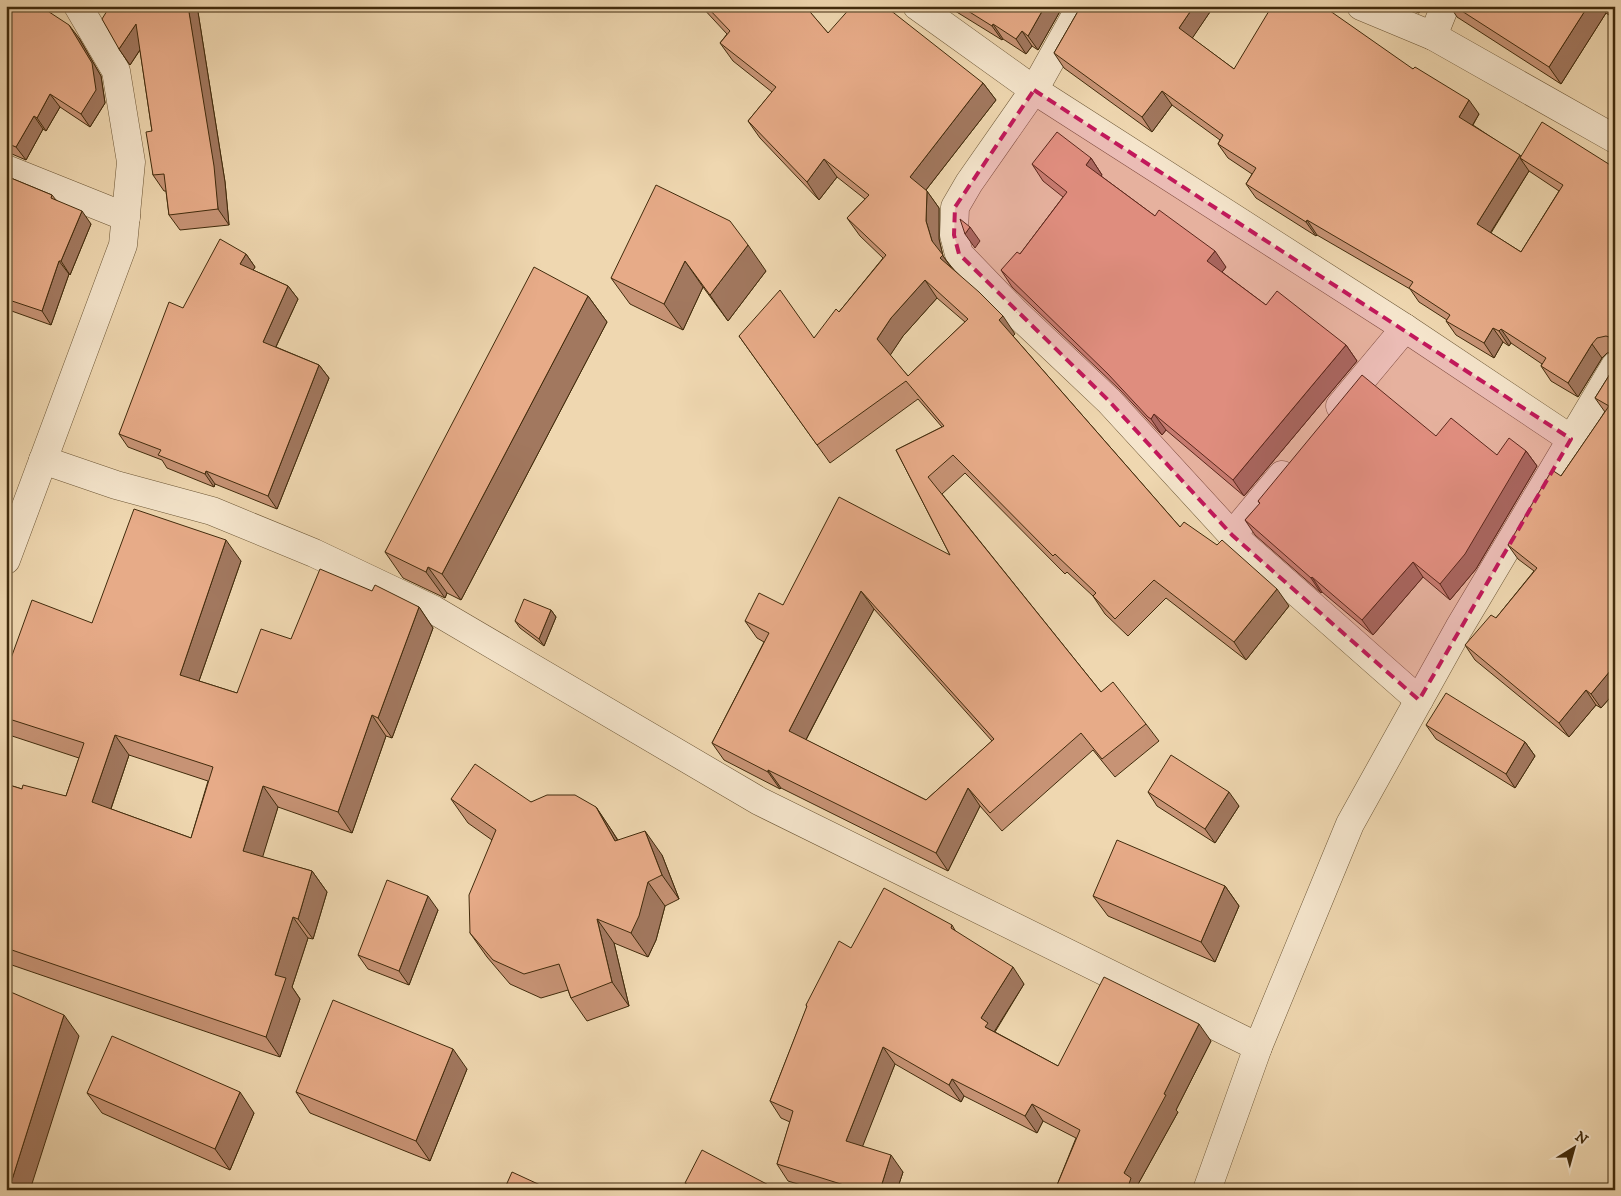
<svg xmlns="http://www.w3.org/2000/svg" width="1621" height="1196" font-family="'IM FELL DW Pica',serif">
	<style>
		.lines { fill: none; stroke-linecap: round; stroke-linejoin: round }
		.minor-casing { stroke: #6c5635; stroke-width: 29 }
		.minor { stroke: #f5e5cc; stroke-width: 28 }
		.wall { fill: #c79375; stroke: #412b0c; fill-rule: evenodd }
		.shaded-wall { fill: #a2785f; stroke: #412b0c }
		.building { fill: #e7ab88; stroke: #412b0c; fill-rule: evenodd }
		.marked { fill: #c2185b; fill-opacity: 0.2; stroke: #c2185b; stroke-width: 4; stroke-dasharray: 10 6; stroke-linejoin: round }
	</style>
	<rect width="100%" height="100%" fill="#efd7b0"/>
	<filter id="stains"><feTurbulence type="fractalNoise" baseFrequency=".004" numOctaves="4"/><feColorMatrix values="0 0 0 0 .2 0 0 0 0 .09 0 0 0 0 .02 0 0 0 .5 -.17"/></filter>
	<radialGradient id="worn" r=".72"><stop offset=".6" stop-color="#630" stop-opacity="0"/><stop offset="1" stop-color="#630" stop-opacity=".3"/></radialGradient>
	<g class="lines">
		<!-- minor casing -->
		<g class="minor-casing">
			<g id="minor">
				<path d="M917 6 1034 90 1405 328 1571 439"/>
				<path d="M1081 6 1034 90 969 183 955 207 954 235 959 254 1016 313 1109 401 1232 535 1419 700"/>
				<path d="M1361 6 1433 36 1615 139"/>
				<path d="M1433 36 1445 6"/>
				<path d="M6 169 126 217"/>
				<path d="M1340 406 1405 328"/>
				<path d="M43 460 116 485 212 511 314 553 434 610 759 801 1258 1047"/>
				<path d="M1232 535 1282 475"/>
				<path d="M6 560 123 245 131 162 116 71 78 6"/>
				<path d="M1207 1190 1258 1047 1350 824 1459 628 1615 366"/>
			</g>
		</g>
		<!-- minor -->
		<use href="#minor" class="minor"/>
	</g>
	<!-- wall -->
	<g class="wall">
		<path d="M6 6H51L47 11 79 38 101 76 105 103 90 127 60 107 46 131 43 129 26 160 12 154H6Z"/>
		<path d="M110 6H197L225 182 229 225 180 230 169 215 166 191H164L153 175 152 131 140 50 130 65 119 49Z"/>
		<path d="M701 6H811L808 10 828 33 983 83 996 100 926 190 939 208V239L943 256 954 270 1015 334 1013 336 1180 527 1289 606 1246 660 1166 598 1128 636 1105 614 1093 596 1067 572 1065 574 965 473 942 494 1101 692 1146 724 1159 741 1115 777 1093 750 1002 831 980 806 948 871 781 788 780 789 724 760 712 743 764 642 757 638 745 621 783 605 950 555 896 450 942 427 918 399 830 463 739 336 814 338 839 312 883 258 860 236 847 218 865 199 837 177 819 200 760 138 748 121 772 92 733 61 720 43 727 34ZM937 298 965 322 908 376 890 355 903 336ZM874 609 992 741 926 800 806 740Z"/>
		<path d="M947 6H1063L1038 50 1032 46 1026 54 1003 39 1002 40Z"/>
		<path d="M1081 6H1214L1192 38 1234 69H1413L1479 114 1473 125 1521 157 1615 168V351L1607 353 1602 358 1578 397 1551 381 1541 366 1542 364 1511 343 1509 346 1503 342 1494 358 1456 335 1446 321 1447 320 1419 302 1410 289 1317 235 1316 236 1256 198 1246 184 1252 174 1228 158 1218 144 1220 140 1172 105 1152 132 1064 68 1054 53ZM1529 171 1559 191 1521 252 1491 233Z"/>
		<path d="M1402 6H1421L1419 13Z"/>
		<path d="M1450 6H1615V19L1606 13 1561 84 1457 17Z"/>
		<path d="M1091 158 1102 175 1101 176 1155 216 1226 267 1222 272 1266 305 1346 345 1357 361 1244 496 1166 430 1162 435 1160 433 1120 390 1012 287 1001 270 1020 254 1063 197 1043 181 1032 164Z"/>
		<path d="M6 176 52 195 56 200 91 224 70 275 69 274 51 325 6 309Z"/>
		<path d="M246 254 255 267 253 270 288 286 298 299 276 347 319 365 329 378 277 509 215 484 214 487 167 468 162 460 128 447 119 434 183 308Z"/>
		<path d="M766 271 728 321 703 287 683 330 630 304 611 278Z"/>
		<path d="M588 296 607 322 461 600 447 593 445 598 403 578 385 552Z"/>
		<path d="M1615 366V692L1601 708 1596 705 1569 737 1475 660 1465 645 1496 618 1534 571 1518 559 1508 545 1561 476 1605 412 1595 398Z"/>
		<path d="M1436 436 1497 455 1526 451 1537 466 1476 569 1450 600 1423 577 1373 635 1322 592 1321 593 1255 535 1245 520 1260 504 1258 501Z"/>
		<path d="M241 561 199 681 237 693 291 639 372 591 419 607 433 628 392 738 386 736 352 833 278 807 262 857 312 871 327 892 313 939 308 938 292 987 300 999 280 1057 6 963V784L22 789 66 796 79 758 6 734V672L92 623ZM129 755 208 781 191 838 111 809Z"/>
		<path d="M551 610 556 617 544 646 520 628 515 621Z"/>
		<path d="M1426 725 1525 742 1535 756 1515 788 1436 739Z"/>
		<path d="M1148 792 1239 806 1215 843 1157 806Z"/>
		<path d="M451 799 531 802 596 807 618 840 662 855 679 899 665 906 656 940 648 957 614 943 629 1006 587 1021 571 998 568 990 541 998 510 984 487 957 470 933 492 840 468 823Z"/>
		<path d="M1225 886 1239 906 1215 962 1108 916 1093 896Z"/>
		<path d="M438 910 409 985 368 969 358 955Z"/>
		<path d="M952 925 956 932 1024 984 995 1032 1058 1066 1211 1041 1176 1110 1178 1112 1137 1186 1140 1190H1055L1076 1138 1043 1121 1037 1133 964 1096 961 1102 895 1064 862 1146 903 1172 897 1190H817L788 1181 777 1164 790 1122 781 1118 770 1101 807 1007 806 1005 851 948Z"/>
		<path d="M467 1069 430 1161 310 1113 296 1092Z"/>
		<path d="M87 1093 254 1113 230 1170 102 1113Z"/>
		<path d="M685 1183 778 1190H689Z"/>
	</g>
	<!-- shaded-wall -->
	<g class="shaded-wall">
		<path d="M37 6H51L43 15Z"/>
		<path d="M188 6H197L198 12 225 182 229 225 218 209Z"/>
		<path d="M802 6H811L806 12Z"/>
		<path d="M1045 6H1063L1038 50 1028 36Z"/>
		<path d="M1194 6H1214L1189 43 1179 28Z"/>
		<path d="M1414 6H1421L1419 13Z"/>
		<path d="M1588 6H1601L1606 13 1561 84 1549 67Z"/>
		<path d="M136 24 147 39 130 65 119 49Z"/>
		<path d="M993 24 1003 39 1002 40 992 26Z"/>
		<path d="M69 25 79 38 101 76 105 103 90 127 81 114Z"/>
		<path d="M1022 31 1032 46 1026 54 1016 39Z"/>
		<path d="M983 83 996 100 922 195 910 177Z"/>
		<path d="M1162 91 1172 105 1152 132 1142 117Z"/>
		<path d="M50 94 60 107 46 131 37 118Z"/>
		<path d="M1469 100 1479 114 1469 131 1459 117Z"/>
		<path d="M34 116 43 129 26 160 16 147Z"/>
		<path d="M1520 155 1523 160 1520 158 1529 171 1487 238 1477 224Z"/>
		<path d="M1091 158 1102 175 1098 181 1086 165Z"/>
		<path d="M824 159 837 177 819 200 807 182Z"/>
		<path d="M927 191 939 208V239L943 256 955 273 940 258 932 241 926 221Z"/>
		<path d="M82 211 91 224 70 275 61 261Z"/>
		<path d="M1307 220 1317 235 1316 236 1306 222Z"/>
		<path d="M970 227 980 241 975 248 965 234Z"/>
		<path d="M748 245 766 271 728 321 710 295Z"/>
		<path d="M1215 251 1226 267 1218 277 1207 261Z"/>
		<path d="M246 254 255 267 249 277 240 264Z"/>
		<path d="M59 261 69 274 51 325 42 311Z"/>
		<path d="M685 261 703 287 683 330 664 304Z"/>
		<path d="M925 280 937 298 903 336 889 357 877 339 891 318Z"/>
		<path d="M288 286 298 299 272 355 263 342Z"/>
		<path d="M588 296 607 322 461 600 442 574Z"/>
		<path d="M1003 316 1015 334 1011 338 999 320Z"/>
		<path d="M1493 328 1503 342 1494 358 1484 343Z"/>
		<path d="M1501 329 1511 343 1509 346 1499 331Z"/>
		<path d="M1592 344 1602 358 1578 397 1568 383Z"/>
		<path d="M1346 345 1357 361 1244 496 1233 480Z"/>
		<path d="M319 365 329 378 277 509 268 496Z"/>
		<path d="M1154 414 1166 430 1162 435 1151 419Z"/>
		<path d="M1526 451 1537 466 1476 569 1450 600 1440 584Z"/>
		<path d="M206 471 215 484 214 487 205 474Z"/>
		<path d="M226 540 241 561 194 695 180 675Z"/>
		<path d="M1413 562 1423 577 1373 635 1362 620Z"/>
		<path d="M428 567 447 593 445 598 426 572Z"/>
		<path d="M1312 577 1322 592 1321 593 1311 578Z"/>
		<path d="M1277 589 1289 606 1246 660 1234 642Z"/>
		<path d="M861 591 874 609 801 749 789 731Z"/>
		<path d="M419 607 433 628 392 738 378 718Z"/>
		<path d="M551 610 556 617 544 646 539 639Z"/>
		<path d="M1615 665V692L1601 708 1591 694Z"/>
		<path d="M1586 690 1596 705 1569 737 1559 723Z"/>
		<path d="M372 715 386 736 352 833 338 812Z"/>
		<path d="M115 735 129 755 106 823 92 802Z"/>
		<path d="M1525 742 1535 756 1515 788 1506 774Z"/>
		<path d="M768 770 781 788 780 789 768 772Z"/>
		<path d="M263 786 278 807 258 872 243 851Z"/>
		<path d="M968 788 980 806 948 871 936 853Z"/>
		<path d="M1229 792 1239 806 1215 843 1205 829Z"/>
		<path d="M596 807 612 831 632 865 615 841Z"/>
		<path d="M645 831 662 855 679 899 662 875Z"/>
		<path d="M312 871 327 892 313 939 298 919Z"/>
		<path d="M648 882 665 906 656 940 648 957 631 933Z"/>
		<path d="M1225 886 1239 906 1215 962 1201 942Z"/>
		<path d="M428 896 438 910 409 985 399 971Z"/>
		<path d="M293 917 308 938 292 987 300 999 280 1057 266 1037 275 975Z"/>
		<path d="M597 919 614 943 629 1006 612 982Z"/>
		<path d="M1013 967 1024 984 994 1032 985 1027 981 1018Z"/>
		<path d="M64 1015 79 1036 30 1190H13L10 1186Z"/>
		<path d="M1199 1024 1211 1041 1176 1110 1178 1112 1137 1186 1140 1190H1127L1124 1173Z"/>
		<path d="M883 1047 895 1064 858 1158 846 1141Z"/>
		<path d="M453 1049 467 1069 430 1161 416 1141Z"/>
		<path d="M952 1079 964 1096 961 1102 949 1085Z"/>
		<path d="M240 1092 254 1113 230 1170 215 1149Z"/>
		<path d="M1032 1104 1043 1121 1037 1133 1025 1116Z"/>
		<path d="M891 1155 903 1172 897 1190H880Z"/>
	</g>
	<!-- building -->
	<g class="building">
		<path d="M6 6H40L69 25 92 63 96 90 81 114 50 94 37 118 34 116 16 147 6 143Z"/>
		<path d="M110 6H188L214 166 218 209 169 215 164 174 153 175 146 132 152 131 136 24 119 49 102 19Z"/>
		<path d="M706 6H805L828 33 852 6H885L983 83 910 177 927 191 926 221 932 241 943 255 940 258 979 292 1003 316 999 320 1180 527 1184 522 1217 545 1222 540 1277 589 1234 642 1154 580 1115 619 1093 596 1096 593 1055 554 1053 556 953 455 928 477 1101 692 1113 682 1146 724 1102 759 1081 733 990 813 968 788 936 853 768 770V772L712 743 769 633 745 621 759 593 783 605 839 497 950 555 896 450 944 426 906 381 817 445 739 336 780 290 814 338 836 309 839 312 886 255 847 218 869 195 824 159 807 182 748 121 776 87 720 43 730 31ZM925 280 968 319 908 376 877 339 891 318ZM861 591 994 739 926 800 789 731Z"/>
		<path d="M960 6H1045L1028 36 1022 31 1016 39 993 24 992 26Z"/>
		<path d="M1081 6H1194L1179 28 1234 69 1272 6H1323L1413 69 1415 67 1469 100 1459 117 1520 155 1477 224 1521 252 1563 185 1520 158 1542 122 1615 168V340L1612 338 1606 336 1597 338 1592 344 1568 383 1541 366 1546 358 1501 329 1499 331 1493 328 1484 343 1446 321 1450 315 1409 288 1413 282 1307 220 1306 222 1246 184 1256 168 1218 144 1223 135 1162 91 1142 117 1054 53Z"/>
		<path d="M1454 6H1588L1549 67Z"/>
		<path d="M1608 6H1615V11Z"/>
		<path d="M1057 132 1091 158 1086 165 1155 216 1159 210 1215 251 1207 261 1266 305 1277 291 1346 345 1233 480 1154 414 1151 419 1148 417 1108 374 1001 270 1017 252 1020 254 1067 192 1032 164Z"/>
		<path d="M6 176 52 195 51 198 82 211 61 261H59L42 311 6 299Z"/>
		<path d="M656 185 730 221 748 245 710 295 685 261 664 304 611 278Z"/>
		<path d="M960 219 970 227 965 234Z"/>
		<path d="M220 239 246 254 240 264 288 286 263 342 319 365 268 496 206 471 205 474 158 455 161 450 119 434 169 302 183 308Z"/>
		<path d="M534 267 588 296 442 574 428 567 426 572 385 552Z"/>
		<path d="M1615 366V665L1591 694 1586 690 1559 723 1465 645 1491 615 1496 618 1537 568 1508 545 1552 470 1561 476 1609 406 1595 398Z"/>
		<path d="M1362 375 1436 436 1451 418 1497 455 1509 438 1526 451 1465 554 1440 584 1413 562 1362 620 1312 577 1311 578 1245 520 1260 503 1258 501Z"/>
		<path d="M134 509 226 540 180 675 237 693 261 629 291 639 320 569 372 591 375 585 419 607 378 718 372 715 338 812 263 786 243 851 312 871 298 919 293 917 275 975 286 978 266 1037 6 948V784L22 789 23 785 66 796 84 743 6 718V672L32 600 92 623ZM115 735 213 767 191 838 92 802Z"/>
		<path d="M524 599 551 610 539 639 515 621Z"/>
		<path d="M1446 693 1525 742 1506 774 1426 725Z"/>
		<path d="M1171 755 1229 792 1205 829 1148 792Z"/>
		<path d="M475 764 531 802 547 795H575L596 807 615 841 645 831 662 875 648 882 639 916 631 933 597 919 612 982 571 998 559 964 524 974 493 960 470 933 469 895 496 830 451 799Z"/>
		<path d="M1117 840 1225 886 1201 942 1093 896Z"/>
		<path d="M387 880 428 896 399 971 358 955Z"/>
		<path d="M884 888 952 925 951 928 1013 967 981 1018 988 1023 985 1027 1058 1066 1104 977 1199 1024 1164 1094 1166 1095 1124 1173 1131 1178 1127 1190H1055L1080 1130 1032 1104 1025 1116 952 1079 949 1085 883 1047 846 1141 891 1155 880 1190H860L777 1164 793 1111 770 1101 807 1006 806 1005 839 941 851 948Z"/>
		<path d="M6 990 64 1015 10 1186 21 1190H6Z"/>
		<path d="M333 1000 453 1049 416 1141 296 1092Z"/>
		<path d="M112 1036 240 1092 215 1149 87 1093Z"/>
		<path d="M702 1150 778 1190H697L685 1183Z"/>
		<path d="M512 1172 551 1190H504Z"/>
	</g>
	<!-- marked area -->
	<path class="marked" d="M1034 90 1571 439 1419 700 1232 535 1109 401 959 254 954 235 955 207Z"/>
	<!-- margin -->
	<rect width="1621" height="1196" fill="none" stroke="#efd7b0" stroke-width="25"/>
	<rect x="8" y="8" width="1606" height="1181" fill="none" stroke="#412b0c" stroke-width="2.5"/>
	<rect x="12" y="12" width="1596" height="1171" fill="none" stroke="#412b0c"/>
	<!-- north arrow -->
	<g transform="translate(1574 1148) rotate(37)" stroke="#f5e5cc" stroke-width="4" paint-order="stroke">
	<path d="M0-4L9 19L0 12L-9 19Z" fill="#412b0c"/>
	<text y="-8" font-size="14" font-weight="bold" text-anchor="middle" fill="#412b0c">N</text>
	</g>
	<rect width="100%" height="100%" filter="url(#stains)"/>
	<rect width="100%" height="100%" fill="url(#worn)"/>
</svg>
